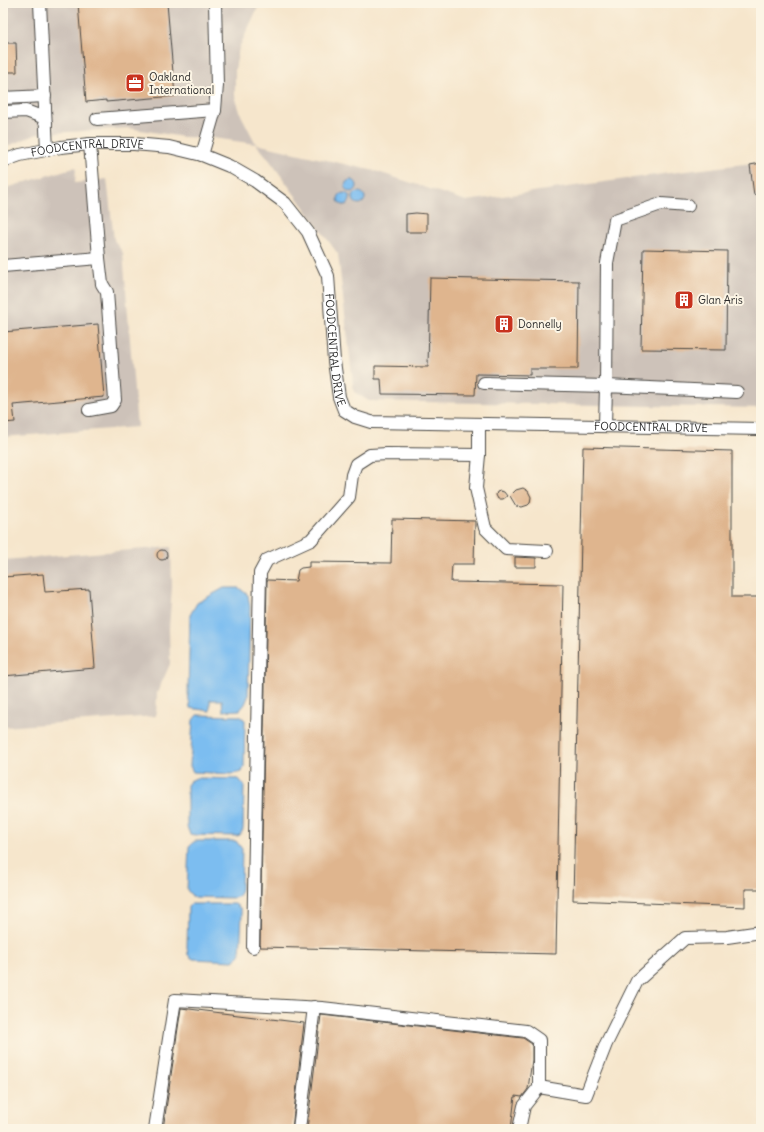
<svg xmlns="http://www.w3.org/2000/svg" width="764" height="1132" font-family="Delius,sans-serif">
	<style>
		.industrial { fill: #cdc2b9 }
		.water { fill: #7bbdf0; stroke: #53748e }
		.building { fill: #dfb58e }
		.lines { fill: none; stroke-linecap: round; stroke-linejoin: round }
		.minor-casing { stroke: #494743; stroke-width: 14 }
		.minor { stroke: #fff; stroke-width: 12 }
		.labels { text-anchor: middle; stroke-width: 4; stroke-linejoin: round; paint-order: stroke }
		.poi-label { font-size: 11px; fill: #2b2b2b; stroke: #fcf5e5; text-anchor: start }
		.street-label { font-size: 11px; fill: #2b2b2b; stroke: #fcf5e5 }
	</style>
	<rect width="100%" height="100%" fill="#fcf5e5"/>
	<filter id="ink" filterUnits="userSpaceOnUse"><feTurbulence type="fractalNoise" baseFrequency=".025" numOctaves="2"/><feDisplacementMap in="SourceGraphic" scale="8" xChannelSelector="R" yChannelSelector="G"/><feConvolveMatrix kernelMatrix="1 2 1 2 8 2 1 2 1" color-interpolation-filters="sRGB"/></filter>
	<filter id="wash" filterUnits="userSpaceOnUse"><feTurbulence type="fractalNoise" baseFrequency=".012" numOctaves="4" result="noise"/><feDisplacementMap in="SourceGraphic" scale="16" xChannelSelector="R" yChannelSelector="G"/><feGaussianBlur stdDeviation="0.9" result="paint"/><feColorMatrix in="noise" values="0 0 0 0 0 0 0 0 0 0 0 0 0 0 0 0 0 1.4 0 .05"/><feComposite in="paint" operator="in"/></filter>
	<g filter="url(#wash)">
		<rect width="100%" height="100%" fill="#f6e6cc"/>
		<!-- industrial -->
		<g class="industrial">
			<path d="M3 3H260L239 48 235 69V96L241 115 256 144 375 171 466 201 670 173 761 162V408L369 401 354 392 338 254 268 158 256 144 213 138 183 137 129 128 37 134 3 148Z"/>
			<path d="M76 167 75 183 107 179 114 240 123 253 137 427 3 437V189Z"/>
			<path d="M171 547 172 587 169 629 170 664 157 693 156 716 3 727V560Z"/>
		</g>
		<!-- water -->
		<g class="water">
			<circle cx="351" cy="186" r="6"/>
			<circle cx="359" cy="198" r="6"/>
			<circle cx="344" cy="199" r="6"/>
			<path d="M224 588H239L248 595 250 607 248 697 245 704 240 710 223 711 222 700H210V711L190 708 188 693 190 615 197 603Z"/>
			<path d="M197 715 240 716 245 720 244 767 242 772 232 774 193 772 190 766 193 720Z"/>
			<path d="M196 778 239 779 244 785 243 830 240 835 237 836 195 835 190 834 187 827V785L190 781Z"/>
			<path d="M195 841H236L242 849 241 889 239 896 234 898 193 897 187 890 189 846Z"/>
			<path d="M191 904H235L240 908 242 914 240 955 233 961 193 959 188 955 187 947 188 907Z"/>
		</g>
		<g id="blocks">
			<!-- building -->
			<g class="building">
				<path d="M78 3H167L175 96 106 102V100L86 102Z"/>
				<path d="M3 43H16L17 72H3Z"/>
				<path d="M761 163V194L754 195 750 165Z"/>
				<path d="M416 213 427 214V232H406V214Z"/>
				<path d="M643 249 727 251 726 350 641 349Z"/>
				<path d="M430 278 579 281 578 369H530V375L476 374 475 395 382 394 381 379H375V366L428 367Z"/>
				<path d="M98 324 104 397 13 405 15 422 3 423V332Z"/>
				<path d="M583 447 732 451V597H761V889H745V907L573 900Z"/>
				<path d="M523 488 528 491 531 497 530 503 528 505 522 507 516 506 510 496 516 490Z"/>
				<path d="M500 491 504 492 507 496 503 499H498L496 495 497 492Z"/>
				<path d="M392 519 475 521 474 564H452L451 582 563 584 556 954 260 947 267 580 296 581 298 570 301 568 309 567V562L391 563Z"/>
				<circle cx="162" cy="555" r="5"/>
				<path d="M515 557 536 558V567H515Z"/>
				<path d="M43 574 45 592 89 589 95 668 3 676V577Z"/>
				<path d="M181 1008 304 1023 292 1129H163Z"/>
				<path d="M321 1015 523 1038 532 1044V1060L528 1089 522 1097 515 1096 511 1129H307Z"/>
			</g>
		</g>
	</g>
	<g filter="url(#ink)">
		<use href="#blocks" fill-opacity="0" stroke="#494743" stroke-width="1"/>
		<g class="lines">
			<!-- minor casing -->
			<g class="minor-casing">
				<g id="minor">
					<path d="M40 3 47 150"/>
					<path d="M3 98 45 96"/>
					<path d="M3 112 26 111 42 117 46 123"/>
					<path d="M97 119 215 110"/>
					<path d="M202 155 215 110 217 85 215 3"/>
					<path id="s1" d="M3 161 20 155 61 147 90 144H134L169 147 202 155 229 166 255 181 285 203 308 232 328 276 334 361 339 397 344 410 355 417 371 422 761 429"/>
					<path d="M3 266 99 258"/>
					<path d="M484 383 606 386 607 263 615 220 661 204 688 206"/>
					<path d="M89 410 111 406 115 400 107 292 102 284 99 258 90 144"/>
					<path d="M605 426 606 386 737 392"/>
					<path d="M479 455 476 488 485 528 506 549 547 551"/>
					<path d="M253 947 260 573 267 560 311 540 349 497 352 475 356 464 370 455 387 454 479 455V425"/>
					<path d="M539 1087 586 1095 606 1044 637 981 685 938 727 937 761 932"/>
					<path d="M155 1129 175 1000 322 1008 526 1031 539 1040V1087L524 1106 519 1129"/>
					<path d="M299 1129 314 1007"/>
				</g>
			</g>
			<!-- minor -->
			<use href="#minor" class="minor"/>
		</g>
	</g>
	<!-- icons -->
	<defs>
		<g id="office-square" transform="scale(1)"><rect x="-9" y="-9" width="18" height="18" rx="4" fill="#c8321e" stroke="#fcf5e5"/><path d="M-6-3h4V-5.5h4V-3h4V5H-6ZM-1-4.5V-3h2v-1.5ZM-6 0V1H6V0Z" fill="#fff"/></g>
		<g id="building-square" transform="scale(1)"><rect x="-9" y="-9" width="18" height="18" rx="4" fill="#c8321e" stroke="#fcf5e5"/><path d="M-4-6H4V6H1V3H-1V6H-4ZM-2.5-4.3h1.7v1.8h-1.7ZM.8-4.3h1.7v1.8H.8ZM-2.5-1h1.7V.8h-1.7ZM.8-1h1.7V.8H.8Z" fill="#fff"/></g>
	</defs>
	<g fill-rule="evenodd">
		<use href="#office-square" x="135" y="83"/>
		<use href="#building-square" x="684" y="300"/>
		<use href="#building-square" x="504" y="324"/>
	</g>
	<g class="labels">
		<!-- poi labels -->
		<g class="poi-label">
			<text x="149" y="81">Oakland<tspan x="149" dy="13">International</tspan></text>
			<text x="698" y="304">Glan Aris</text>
			<text x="518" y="328">Donnelly</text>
		</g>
		<!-- street labels -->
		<g class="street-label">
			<text dy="4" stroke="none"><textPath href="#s1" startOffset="86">FOODCENTRAL DRIVE</textPath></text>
			<text dy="4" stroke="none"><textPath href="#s1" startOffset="458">FOODCENTRAL DRIVE</textPath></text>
			<text dy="4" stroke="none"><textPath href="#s1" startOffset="829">FOODCENTRAL DRIVE</textPath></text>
		</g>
	</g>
	<!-- margin -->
	<rect width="764" height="1132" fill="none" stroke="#fcf5e5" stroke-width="16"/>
</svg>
